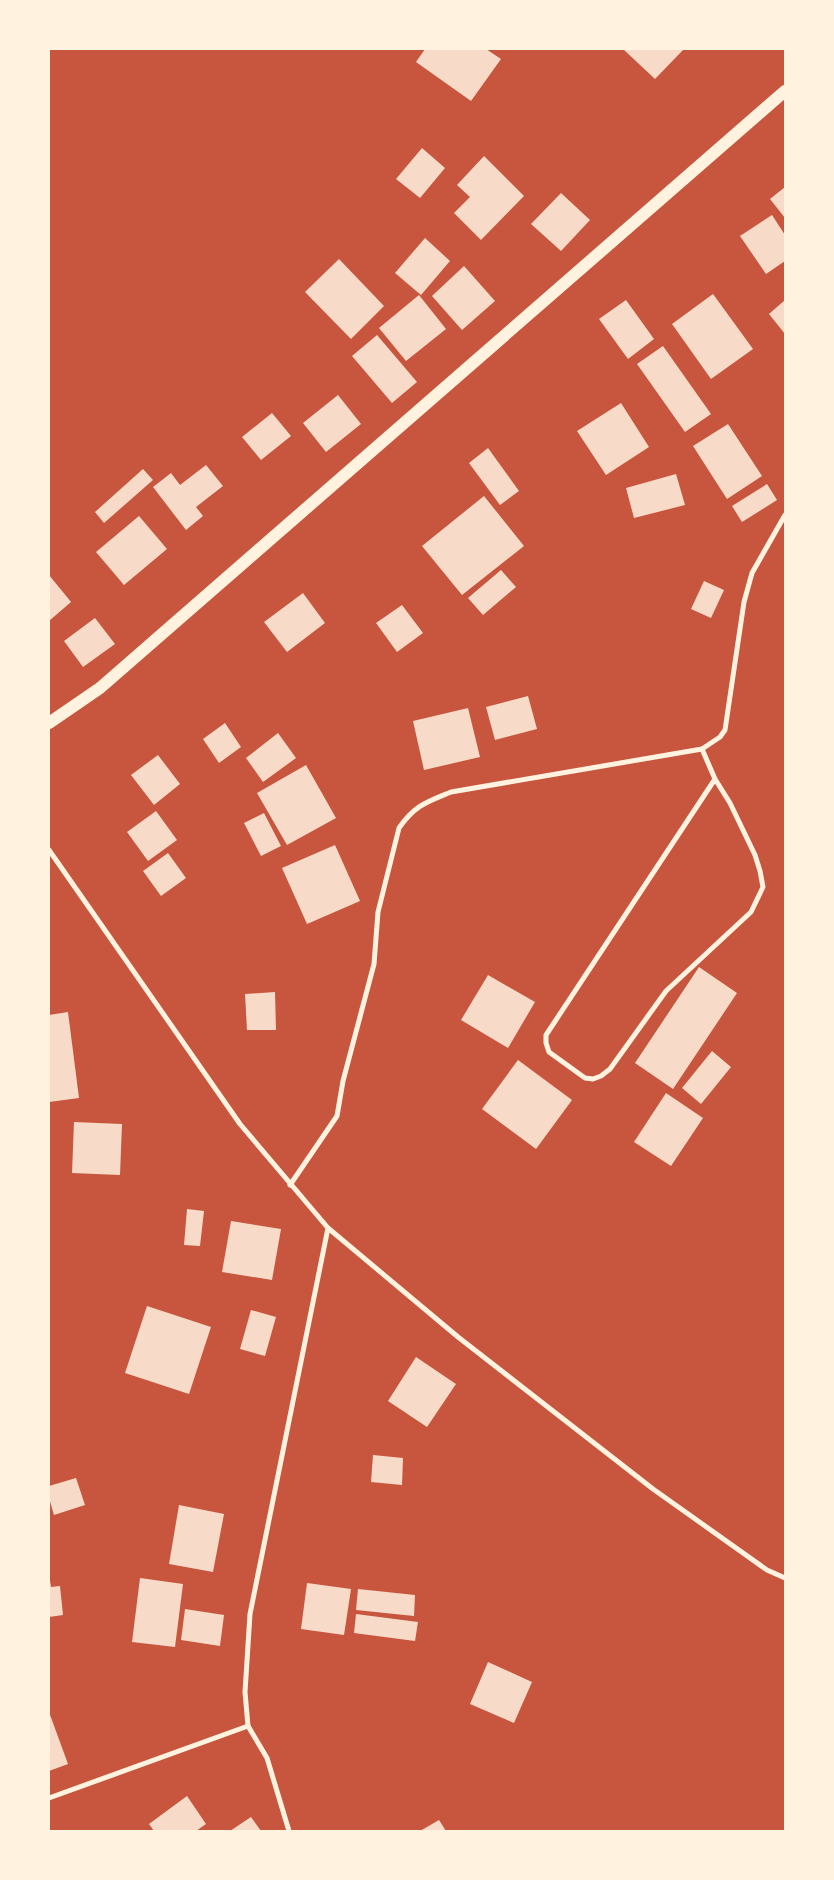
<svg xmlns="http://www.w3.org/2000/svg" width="834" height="1880" font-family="'Zilla Slab',serif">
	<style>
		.building { fill: #f7dbc8 }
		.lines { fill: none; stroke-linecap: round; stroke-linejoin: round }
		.minor { stroke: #fff3e0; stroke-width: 5 }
		.primary { stroke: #fff3e0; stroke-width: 12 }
	</style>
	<rect width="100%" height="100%" fill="#c8553d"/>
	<!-- building -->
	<g class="building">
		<path d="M425 49H486L501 59 471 101 416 62Z"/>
		<path d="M623 49H684L655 79Z"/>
		<path d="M422 148 445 168 420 198 396 179Z"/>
		<path d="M484 156 524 196 481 240 454 213 470 197 457 185Z"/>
		<path d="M785 187V218L770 199Z"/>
		<path d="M561 193 590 220 561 251 531 224Z"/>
		<path d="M772 215 785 235V261L766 274 740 236Z"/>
		<path d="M425 238 450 261 421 295 395 273Z"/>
		<path d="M339 259 384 306 351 339 305 292Z"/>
		<path d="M464 266 495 301 462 330 432 296Z"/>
		<path d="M713 294 753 349 711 379 672 324Z"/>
		<path d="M419 295 446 329 406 361 379 328Z"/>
		<path d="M626 300 654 339 628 359 599 319Z"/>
		<path d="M785 300V334L769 314Z"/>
		<path d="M377 335 417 382 392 403 352 356Z"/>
		<path d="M663 346 711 414 685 432 637 364Z"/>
		<path d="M338 395 361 424 326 452 303 423Z"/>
		<path d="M621 403 649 447 606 475 577 431Z"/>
		<path d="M272 413 291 436 261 460 242 437Z"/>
		<path d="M728 424 762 476 727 499 693 446Z"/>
		<path d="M488 448 519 491 500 505 469 463Z"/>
		<path d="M206 465 223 486 196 507 203 516 186 530 153 487 171 473 180 485Z"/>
		<path d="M143 469 153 480 104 523 95 512Z"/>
		<path d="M676 474 685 505 634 518 626 488Z"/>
		<path d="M767 484 777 500 742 522 732 506Z"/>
		<path d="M484 496 524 546 462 595 422 546Z"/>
		<path d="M139 516 167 549 124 585 96 552Z"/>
		<path d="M501 570 516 587 483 615 468 598Z"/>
		<path d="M49 575 71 602 49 621Z"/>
		<path d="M704 581 724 590 711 618 691 609Z"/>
		<path d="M303 593 325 623 287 652 264 622Z"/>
		<path d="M402 605 423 633 397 652 376 623Z"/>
		<path d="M95 618 115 644 83 667 64 641Z"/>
		<path d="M528 696 537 729 495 740 486 707Z"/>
		<path d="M468 708 480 757 424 770 413 721Z"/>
		<path d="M225 723 241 747 219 763 203 739Z"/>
		<path d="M278 733 296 758 263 782 246 758Z"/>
		<path d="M158 755 180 784 154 805 131 775Z"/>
		<path d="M306 765 336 818 287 845 257 793Z"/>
		<path d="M156 811 177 840 148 861 127 832Z"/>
		<path d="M264 813 281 846 261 856 244 823Z"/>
		<path d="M335 845 360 901 307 924 282 868Z"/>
		<path d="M168 853 186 878 161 896 143 871Z"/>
		<path d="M699 967 737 993 673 1089 635 1063Z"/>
		<path d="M488 975 535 1002 508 1048 461 1020Z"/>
		<path d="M275 992 276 1030H247L245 994Z"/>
		<path d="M68 1012 79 1098 49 1102V1015Z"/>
		<path d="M712 1051 731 1067 701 1104 682 1088Z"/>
		<path d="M518 1060 572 1100 536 1149 482 1109Z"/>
		<path d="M666 1093 703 1118 671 1166 634 1142Z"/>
		<path d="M74 1122 122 1124 120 1175 72 1173Z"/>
		<path d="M187 1209 204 1211 200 1246 184 1245Z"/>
		<path d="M231 1221 281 1229 272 1280 222 1272Z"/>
		<path d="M147 1306 211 1327 189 1394 125 1373Z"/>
		<path d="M251 1310 276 1317 265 1356 240 1349Z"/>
		<path d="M416 1357 456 1384 427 1427 388 1401Z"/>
		<path d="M373 1455 403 1458 402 1485 371 1482Z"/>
		<path d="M76 1478 85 1505 54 1515 49 1498V1486Z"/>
		<path d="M179 1505 224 1514 213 1572 169 1564Z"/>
		<path d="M49 1574 51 1587 60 1586 63 1615 49 1617Z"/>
		<path d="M140 1578 183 1584 175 1647 132 1642Z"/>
		<path d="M307 1583 351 1589 344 1635 301 1629Z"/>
		<path d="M358 1589 415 1595 414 1616 356 1610Z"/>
		<path d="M185 1609 224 1615 220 1646 181 1640Z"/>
		<path d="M356 1614 418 1622 415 1641 354 1633Z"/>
		<path d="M488 1662 532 1682 514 1723 470 1704Z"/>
		<path d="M49 1712 68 1764 49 1771Z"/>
		<path d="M187 1796 206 1824 196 1831H154L149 1824Z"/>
		<path d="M251 1817 261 1831H230Z"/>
		<path d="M439 1820 446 1831H420Z"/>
	</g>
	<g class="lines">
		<!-- minor -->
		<g class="minor">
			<path d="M702 749 715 779 730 803 755 855 760 871 763 887 751 912 666 991 610 1069 601 1076 593 1079 585 1078 549 1052 546 1043V1035L715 779"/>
			<path d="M49 850 240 1124 328 1228 458 1337 653 1489 767 1570 785 1578"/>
			<path d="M290 1185 337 1116 343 1081 374 964 378 912 399 828C415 805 427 802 451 792L702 749 720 737 725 730 744 602 752 573 785 515"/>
			<path d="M49 1798 248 1726"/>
			<path d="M289 1831 267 1758 248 1726 245 1692 250 1614 328 1228"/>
		</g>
		<!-- primary -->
		<path class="primary" d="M49 723 100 688 785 91"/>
	</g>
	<!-- border -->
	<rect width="834" height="1880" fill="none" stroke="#fff3e0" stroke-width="100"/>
</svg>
